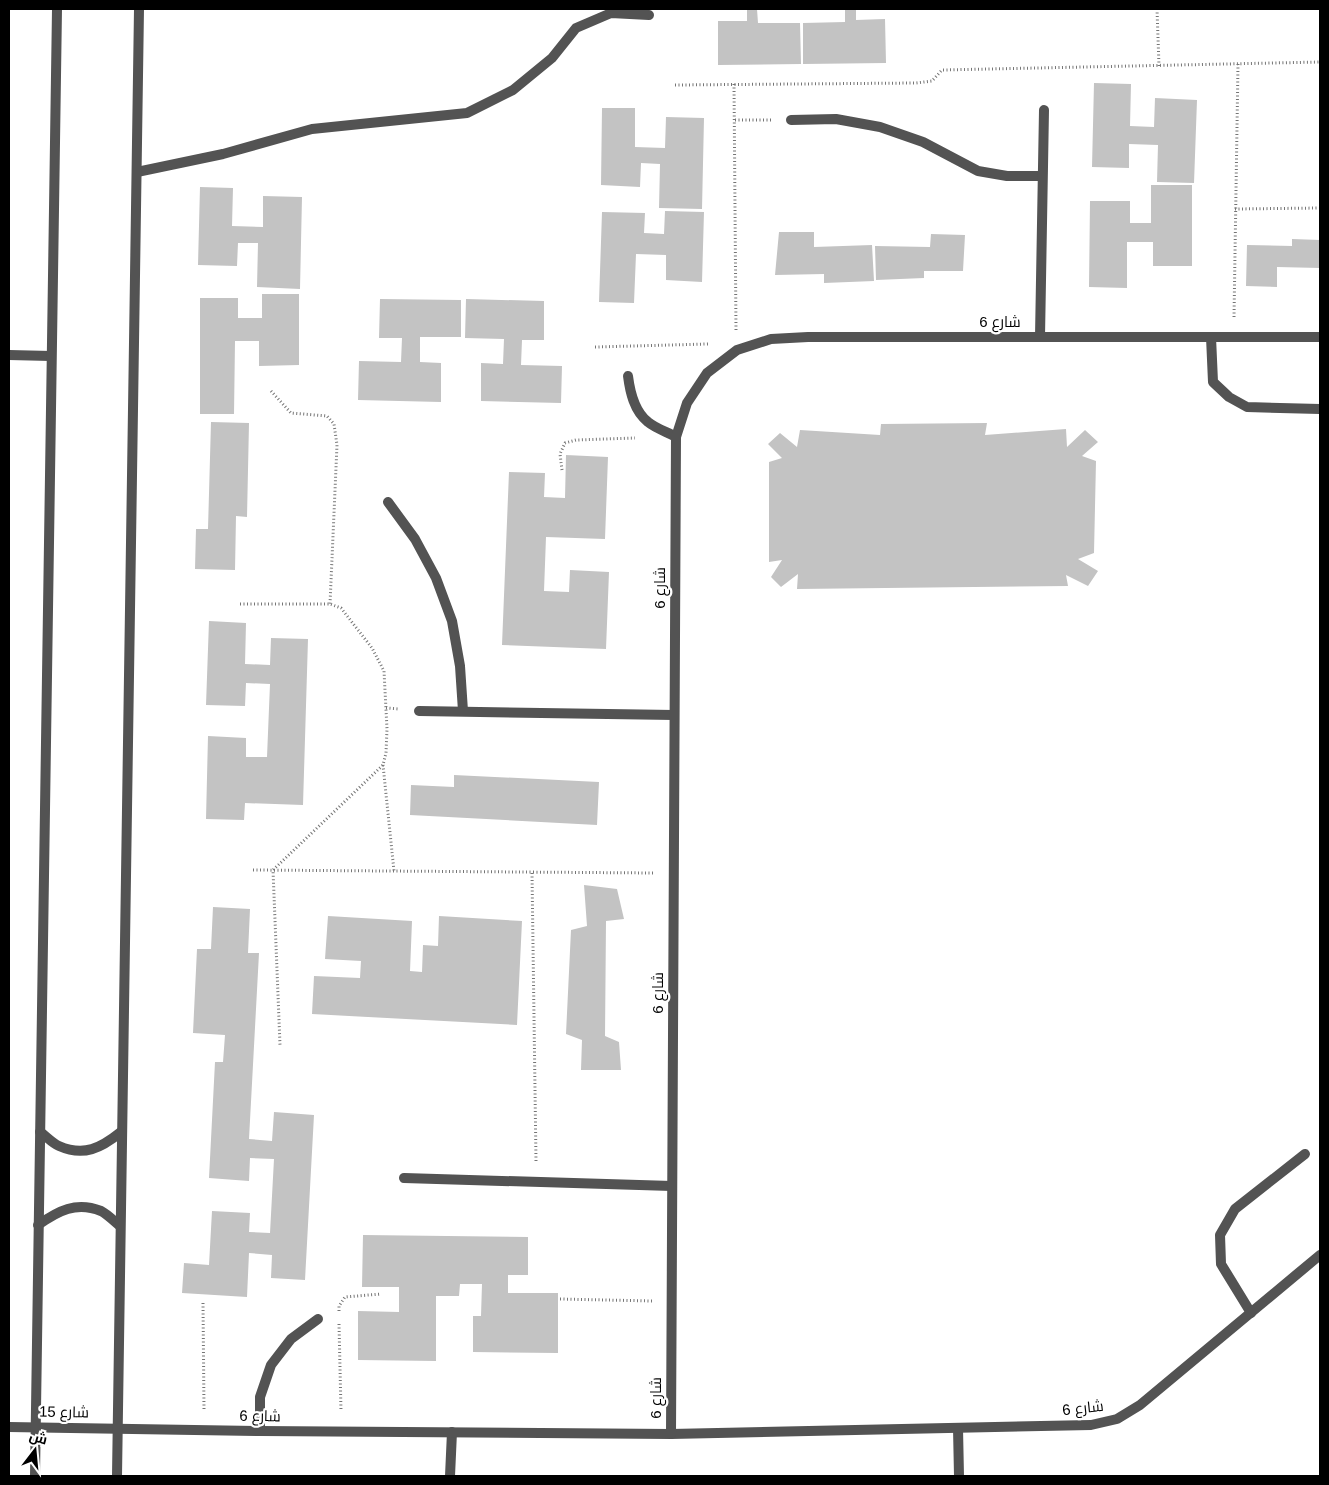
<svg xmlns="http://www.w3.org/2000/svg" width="1329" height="1485" font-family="Arial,Cairo,sans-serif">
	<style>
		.building { fill: #c3c3c3 }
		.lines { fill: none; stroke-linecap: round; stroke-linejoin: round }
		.path { stroke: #757575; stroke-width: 3; stroke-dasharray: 1 2.5; stroke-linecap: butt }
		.service { stroke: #535353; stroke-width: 10 }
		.minor { stroke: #535353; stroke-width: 10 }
		.labels { text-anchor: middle; stroke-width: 4.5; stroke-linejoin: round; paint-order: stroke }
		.street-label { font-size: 15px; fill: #000; stroke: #fff }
	</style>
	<rect width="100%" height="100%" fill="#fff"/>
	<!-- building -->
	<g class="building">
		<path d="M747 9H757L758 23H800L801 64 718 65V21H747Z"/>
		<path d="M845 9H856V20L885 19 886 63 803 64V23L845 22Z"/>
		<path d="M1094 83 1131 84 1130 126 1154 127 1155 98 1197 100 1194 183 1157 182 1158 145 1129 144V168L1092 167Z"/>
		<path d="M602 108H635V147L665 148 666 117 704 118 702 209 659 208 660 164 641 163 640 187 601 185Z"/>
		<path d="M1151 185H1192V266H1153V242H1127V288L1089 287 1090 201H1130V223H1151Z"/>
		<path d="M200 187 233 188 232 226 263 227V196L302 197 300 289 257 287 258 243H238L237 266 198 265Z"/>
		<path d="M665 211 704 212 702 282 666 280V255L636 254 634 303 599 302 602 212 645 213 644 233 664 234Z"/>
		<path d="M779 232H814V247L872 245 874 281 824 283V274L775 275Z"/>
		<path d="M931 234 965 235 963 271H924V278L876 280 875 246 930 247Z"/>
		<path d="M1292 239 1320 240V268L1277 267V287L1246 286 1247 245 1292 246Z"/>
		<path d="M262 294H299V365L259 366V341H235L234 414H200V298H238V318H262Z"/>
		<path d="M380 299 461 300V337H420V362L441 363V402L358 400 359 361 401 362 402 338H379Z"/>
		<path d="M466 299 544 301V340H522L521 365 562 366 561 403 481 401V363L503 364 504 339 465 338Z"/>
		<path d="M211 422 249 423 247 517 236 516 235 570 195 569 196 529H208Z"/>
		<path d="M987 423 985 435 1066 429 1067 447 1085 430 1098 442 1082 456 1096 461 1094 553 1078 559 1098 571 1088 586 1066 575 1068 586 797 589 798 574 781 587 771 577 782 560 769 562V462L782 458 768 444 780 433 797 447 800 430 880 435 881 424Z"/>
		<path d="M566 455 608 457 605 539 546 537 544 591 569 592 570 570 609 572 606 649 502 645 509 472 545 473 544 497 565 498Z"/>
		<path d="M209 621 246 623 245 664 270 665 271 638 308 639 303 805 245 803 244 820 206 819 208 736 246 738V757H267L270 684 246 683 245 706 206 705Z"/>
		<path d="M454 775 599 782 597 825 410 815 411 785 454 787Z"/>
		<path d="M584 885 617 889 624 919 606 921 605 1036 619 1042 621 1070H581L582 1040 566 1034 571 930 587 926Z"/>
		<path d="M213 907 250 909 248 953H259L249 1139 272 1141 274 1112 314 1115 305 1280 271 1278 272 1255 249 1253 247 1297 182 1293 184 1263 209 1265 212 1211 250 1213 249 1232 270 1233 274 1159 250 1158 249 1181 209 1178 215 1062H223L225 1035 193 1033 197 949H211Z"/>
		<path d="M328 916 412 921 410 971 422 972 423 945 438 946 439 916 522 921 517 1025 312 1014 314 976 360 978 361 961 325 959Z"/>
		<path d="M363 1235 528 1237V1275H508V1293H558V1353L473 1352V1316H481L482 1284H460L459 1296H436V1361L358 1360V1311L399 1312V1287H362Z"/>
	</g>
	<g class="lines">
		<!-- path -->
		<g class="path">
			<path d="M1157 9 1159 66"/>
			<path d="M734 84 736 330"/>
			<path d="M675 85 916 83 932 81 942 70 1320 62"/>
			<path d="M735 120H771"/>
			<path d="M1235 209 1320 208"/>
			<path d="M1234 317 1238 64"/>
			<path d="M595 347 708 344"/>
			<path d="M271 391 291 413 327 416 334 424 337 445 330 604"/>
			<path d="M562 470 560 454 565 443 576 440 635 438"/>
			<path d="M240 604H330L341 608 372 648 384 671 387 729 386 753 383 765 273 870 280 1045"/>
			<path d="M386 708 399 709"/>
			<path d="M383 765 394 871"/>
			<path d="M253 870 653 873"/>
			<path d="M532 873 536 1161"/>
			<path d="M560 1299 652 1301"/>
			<path d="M203 1303 204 1409"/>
			<path d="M339 1311V1306L345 1297 381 1294"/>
			<path d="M339 1324 341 1411"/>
		</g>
		<!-- service -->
		<g class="service">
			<path d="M791 120 836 119 880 127 923 142 978 171 1007 176H1042"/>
			<path d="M1040 337 1044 110"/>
			<path d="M1211 337 1213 382 1229 397 1247 407 1320 409"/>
			<path d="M628 376C630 392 634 411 648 422 655 428 667 432 676 437"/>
			<path d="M388 502 415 539 436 578 452 621 460 666 463 711"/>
			<path d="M419 711 674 715"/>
			<path d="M404 1178 672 1186"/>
			<path d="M1251 1313 1221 1264 1220 1235 1235 1209 1305 1154"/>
			<path d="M958 1428 959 1476"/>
			<path d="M260 1431V1397L271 1365 291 1339 318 1319"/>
			<path d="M450 1476 452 1432"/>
		</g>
		<!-- minor -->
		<g class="minor">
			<path d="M137 172 223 154 312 129 467 113 513 90 552 58 576 28 611 13 649 15"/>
			<path d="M9 355 51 356"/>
			<path d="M40 1132C46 1136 52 1143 59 1146 84 1157 101 1148 121 1132"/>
			<path d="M38 1225C58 1211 76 1201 101 1211 107 1214 114 1221 120 1226"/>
			<path d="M9 1427 260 1431 671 1434 1091 1425 1117 1419 1140 1405 1320 1255"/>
			<path d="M671 1434 676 437 687 403 707 373 737 350 771 339 808 337H1320"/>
			<path d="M35 1476 57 9"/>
			<path d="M117 1476 139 9"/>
		</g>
	</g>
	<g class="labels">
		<!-- street labels -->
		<g class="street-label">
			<text x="1000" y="327">شارع 6</text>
			<text transform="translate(660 588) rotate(-90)" y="5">شارع 6</text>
			<text transform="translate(658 993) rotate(-90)" y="5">شارع 6</text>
			<text transform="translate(656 1398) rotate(-90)" y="5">شارع 6</text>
			<text transform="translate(1083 1408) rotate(-6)" y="5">شارع 6</text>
			<text transform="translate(64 1412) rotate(1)" y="5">شارع 15</text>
			<text transform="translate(260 1416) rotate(1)" y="5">شارع 6</text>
		</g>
	</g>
	<!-- border -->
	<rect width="1329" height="1485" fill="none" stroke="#000000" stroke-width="20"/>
	<!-- north arrow -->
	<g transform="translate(35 1450) rotate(16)" stroke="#ffffff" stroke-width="4" paint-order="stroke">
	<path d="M0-4L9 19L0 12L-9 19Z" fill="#000000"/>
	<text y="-8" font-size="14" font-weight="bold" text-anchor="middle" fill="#000000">ش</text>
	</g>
</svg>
